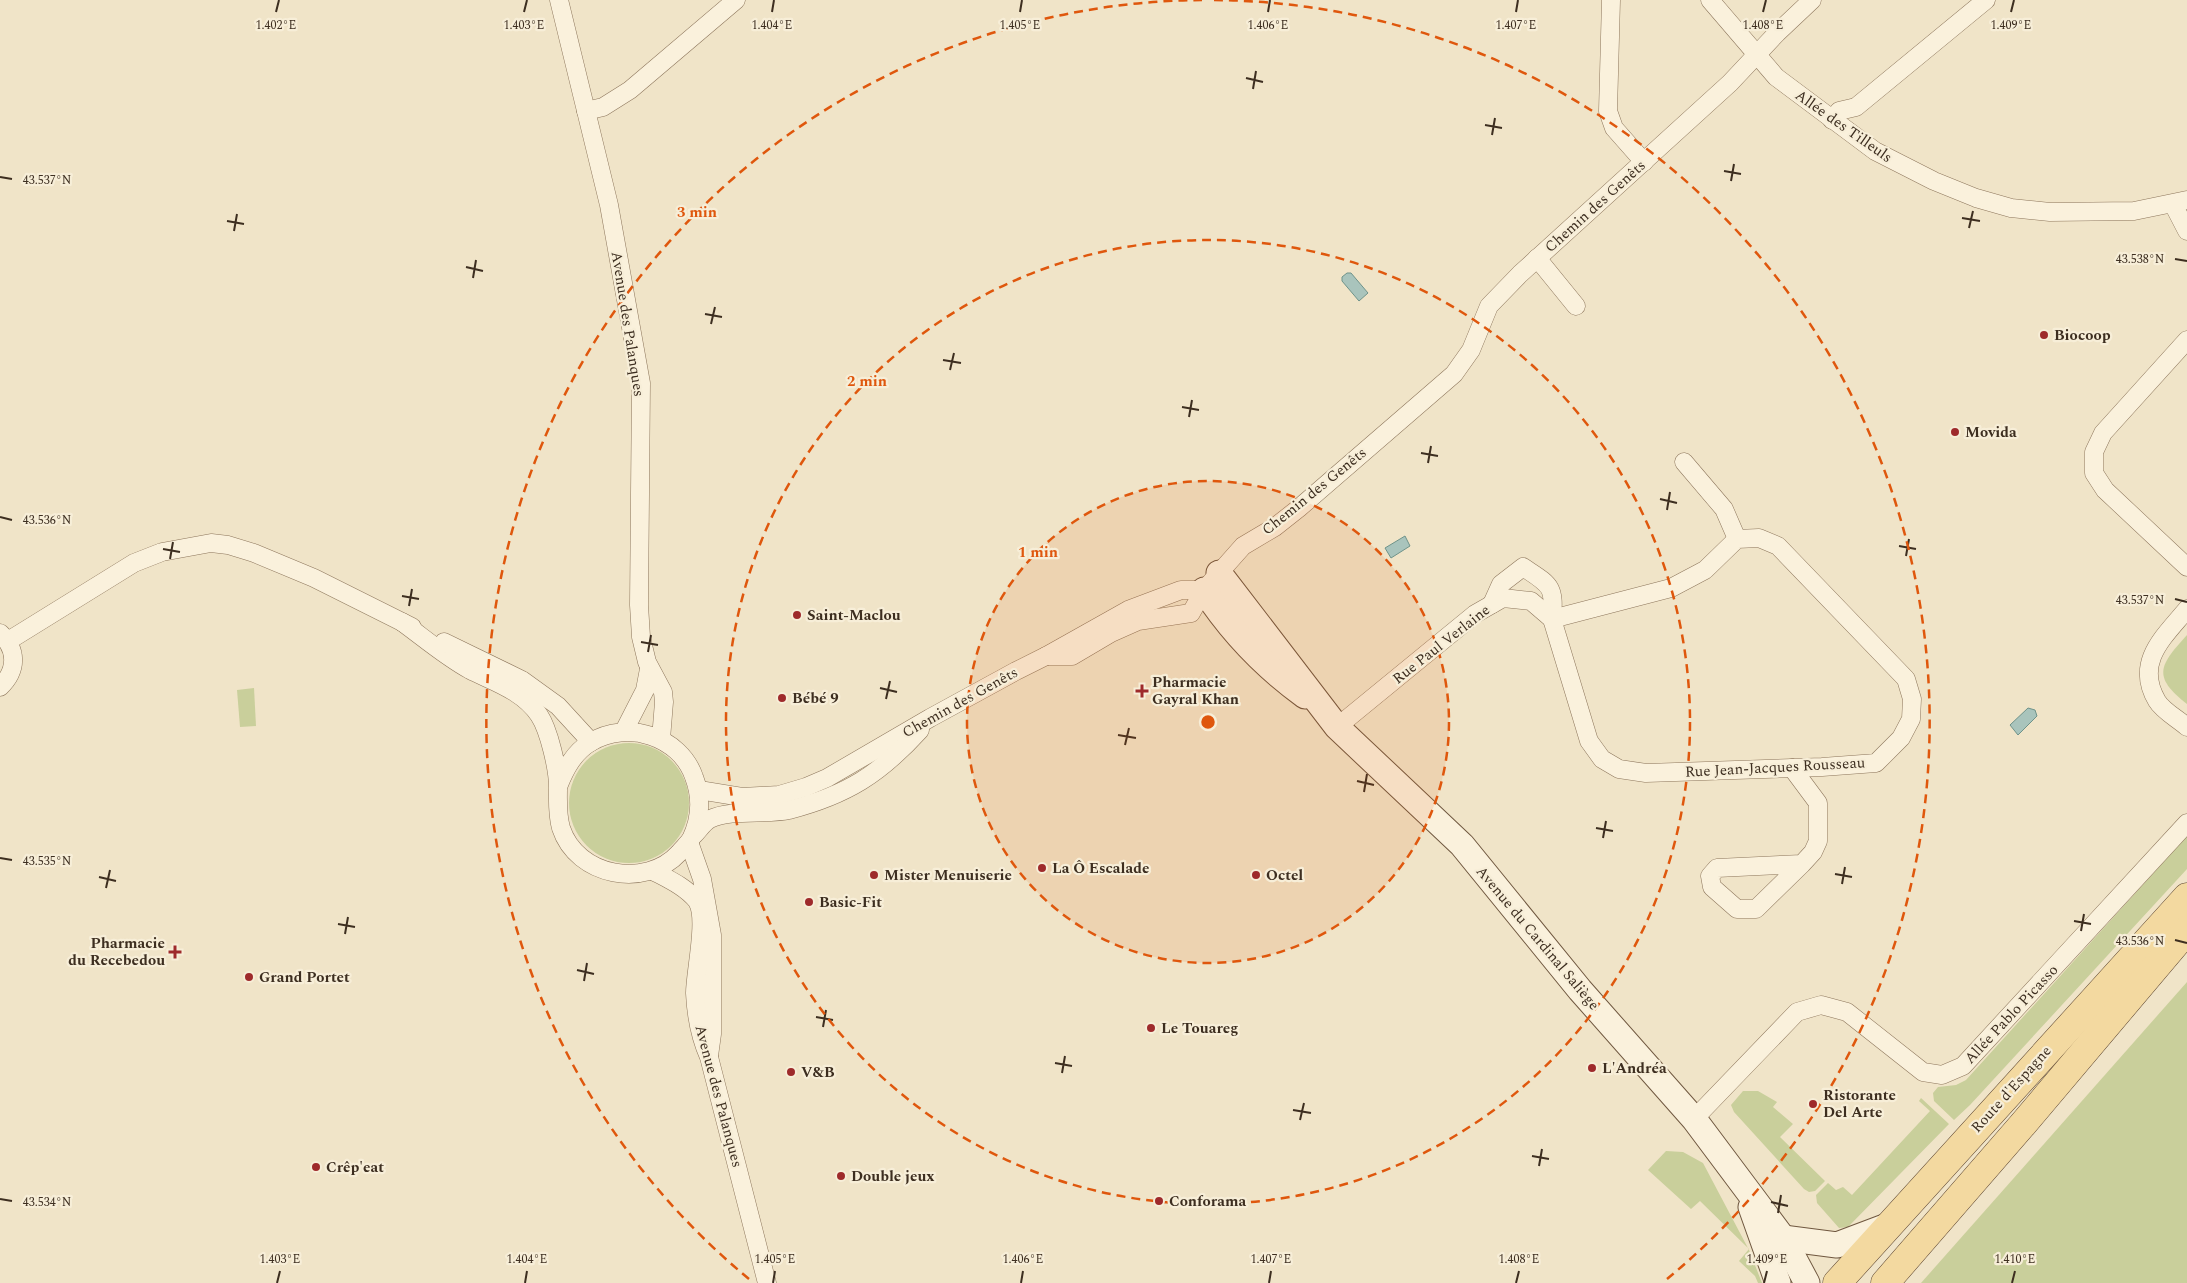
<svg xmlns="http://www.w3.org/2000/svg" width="2187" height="1283" font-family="Spectral,serif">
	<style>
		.green { fill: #c9cf9b }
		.water { fill: #a9c4bc; stroke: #6f938a }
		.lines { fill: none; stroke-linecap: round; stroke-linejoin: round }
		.street-casing { stroke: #8d765c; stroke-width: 19 }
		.secondary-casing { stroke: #6f573f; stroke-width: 27 }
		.primary-casing { stroke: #5b4430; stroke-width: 29 }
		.street { stroke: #faf1dc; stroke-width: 18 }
		.secondary { stroke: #faf1dc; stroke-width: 25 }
		.primary { stroke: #f3d9a0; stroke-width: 28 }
		.ticks { fill: none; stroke: #3d2e20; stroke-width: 2 }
		.ring { fill: none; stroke: #df570d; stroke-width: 2.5; stroke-dasharray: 9 6 }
		.poi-dot { fill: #9e2a2b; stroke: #f7eed8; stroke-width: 2 }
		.labels { text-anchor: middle; stroke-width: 4.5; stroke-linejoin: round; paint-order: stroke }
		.street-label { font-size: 15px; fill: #3d2e20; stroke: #f7eed8 }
		.poi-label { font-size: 15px; font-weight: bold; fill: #3d2e20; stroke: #f7eed8; text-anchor: start }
		.ticks-label { font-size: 12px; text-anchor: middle; fill: #3d2e20; stroke: #f7eed8; stroke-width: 4.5; stroke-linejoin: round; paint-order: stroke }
		.centre { fill: #df570d; stroke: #f7eed8; stroke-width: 2.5 }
		.ring-label { font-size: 15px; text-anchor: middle; font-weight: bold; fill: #df570d; stroke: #f7eed8; stroke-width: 4.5; stroke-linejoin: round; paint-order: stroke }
	</style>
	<rect width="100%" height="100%" fill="#f0e4c8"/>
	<!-- green -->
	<g class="green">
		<path d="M2187 635V704C2151 676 2160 665 2187 635Z"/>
		<path d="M254 688 256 726 240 727 237 690Z"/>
		<circle cx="629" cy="803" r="60"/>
		<path d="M2187 836V869L1970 1105 1954 1120 1934 1101 1933 1093 1938 1087 1956 1085 1966 1080Z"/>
		<path d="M2187 982V1283H1921Z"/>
		<path d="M1743 1091H1758L1777 1102 1773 1107 1793 1124 1780 1137 1825 1181 1815 1191 1809 1192 1804 1189 1734 1112 1731 1105Z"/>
		<path d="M1921 1098 1949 1124 1848 1227 1839 1228 1817 1203 1816 1195 1828 1183 1836 1190 1843 1187 1852 1195 1930 1111 1919 1101Z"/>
		<path d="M1666 1151 1683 1152 1703 1163 1749 1250 1762 1283H1758L1755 1276 1739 1261 1749 1249 1700 1201 1691 1209 1648 1170Z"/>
	</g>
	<!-- water -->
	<g class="water">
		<path d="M1347 273H1351L1368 293 1359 301 1342 281V277Z"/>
		<path d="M1405 536 1410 546 1391 558 1385 548Z"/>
		<path d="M2028 708 2035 710 2037 716 2018 735 2010 725Z"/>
	</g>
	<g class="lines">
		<!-- street casing -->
		<g class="street-casing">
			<g id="street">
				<path d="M559 0 609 205 641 383 639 605 641 637 647 662 663 692 664 702 661 739"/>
				<path d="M1611 0 1608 111 1614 128 1644 162"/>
				<path d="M1710 0 1776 77 1875 151 1934 181 1976 198 2011 208 2050 212 2134 211 2187 200"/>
				<path d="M586 111 603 107 630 90 736 0"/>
				<path d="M1832 120 1839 111 1856 107 1986 0"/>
				<path d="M2173 204 2187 231"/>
				<path d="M1537 258 1576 306"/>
				<path d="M2187 340 2103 433 2094 452V473L2105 490 2187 567"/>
				<path d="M1684 462 1724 509 1737 539"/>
				<path d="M1759 538 1778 546 1906 679 1912 699 1911 719 1901 738 1876 763 1822 767 1646 773 1619 769 1602 759 1589 741 1552 619 1671 588 1705 570 1737 539Z"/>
				<path d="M1492 604 1501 584 1523 567C1550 585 1555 585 1552 619"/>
				<path d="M2187 609C2164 637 2134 662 2157 701 2163 711 2178 719 2187 727"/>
				<path d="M402 622C424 638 446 657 470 670 494 682 523 691 539 715 549 730 558 769 558 787 558 802 557 814 561 828 577 877 646 889 679 853 683 848 688 844 691 839 701 818 702 798 694 777 680 736 627 720 591 742 574 752 565 769 558 787"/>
				<path d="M8 641 134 563 162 552 211 543 228 545 254 553 314 578 412 627"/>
				<path d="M444 642 522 680 558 706 591 742"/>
				<path d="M1046 656H1072L1111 633 1138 621 1191 613 1204 590 1243 546 1275 527 1299 508 1454 374 1471 350 1489 306 1520 274 1730 83 1777 33 1812 0"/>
				<path d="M0 687C18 670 17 649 0 633"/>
				<path d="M1337 727 1475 614 1503 598 1531 601 1552 619"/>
				<path d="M624 731 645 690 649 669"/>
				<path d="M1792 768 1818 803V841L1813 852 1802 864 1756 909H1737L1712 887 1710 876 1717 868 1802 864"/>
				<path d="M699 790 742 797 779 795 806 787 827 778 930 718 1016 671 1046 656 1128 610 1181 590H1204"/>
				<path d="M694 835C699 830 704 822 710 819 731 809 766 815 789 810 847 795 880 774 920 730"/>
				<path d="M689 842 702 879 712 935V1034L709 1056"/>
				<path d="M653 871C668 879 686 887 697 901 708 918 695 972 695 993 696 1015 700 1037 709 1057L767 1283"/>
				<path d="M1694 1119 1797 1012 1821 1005 1847 1012 1923 1072 1942 1075 1963 1066 2187 823"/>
			</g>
		</g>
		<!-- secondary casing -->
		<g class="secondary-casing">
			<g id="secondary">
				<path d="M1219 573 1337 727 1462 845 1580 990 1694 1119 1783 1238 1807 1283"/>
				<path d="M1204 590C1230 630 1265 667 1305 696"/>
				<path d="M1751 1207 1778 1283"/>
				<path d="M1783 1238 1837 1245 1890 1225"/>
			</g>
		</g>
		<!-- primary casing -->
		<g class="primary-casing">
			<g id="primary">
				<path d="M1837 1283 2187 897"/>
				<path d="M1885 1283 2024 1123 2187 930"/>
			</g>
		</g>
		<!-- street -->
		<use href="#street" class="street"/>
		<!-- secondary -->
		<use href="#secondary" class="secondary"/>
		<!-- primary -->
		<use href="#primary" class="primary"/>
	</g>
	<!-- ticks -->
	<path class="ticks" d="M276 12 279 0M524 12 527 0M772 12 774 0M1020 12 1022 0M1268 12 1270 0M1516 12 1518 0M1763 12 1766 0M2011 12 2014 0M1246 78 1263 82M1253 89 1256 71M1485 125 1502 128M1492 135 1495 118M1724 171 1741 174M0 177 12 179M1731 181 1734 164M1962 218 1980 221M227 221 244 224M1969 228 1973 211M234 231 237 214M2175 259 2187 261M466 267 483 271M473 278 476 260M705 314 722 317M711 324 715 307M943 360 961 363M950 370 954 353M1182 407 1199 410M1189 417 1192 400M1421 453 1438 456M1428 463 1431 446M1660 499 1677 503M1667 510 1670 492M0 517 12 520M1899 546 1916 549M163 549 180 552M1906 556 1909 539M170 559 173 542M402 596 419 599M2175 599 2187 602M409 606 412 589M641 642 658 645M648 652 651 635M880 688 897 692M886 699 890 681M1118 735 1136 738M1125 745 1129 728M1357 781 1374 785M1364 792 1367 774M1596 828 1613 831M1603 838 1606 821M0 858 12 860M1835 874 1852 877M99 877 116 881M1842 884 1845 867M106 888 110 870M2074 921 2091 924M338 924 355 927M2081 931 2084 914M345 934 348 917M2175 940 2187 943M577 970 594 974M584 981 587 963M816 1017 833 1020M823 1027 826 1010M1055 1063 1072 1066M1062 1073 1065 1056M1293 1110 1311 1113M1300 1120 1304 1103M1532 1156 1549 1159M1539 1166 1542 1149M0 1199 12 1201M1771 1202 1788 1206M1778 1213 1781 1195M277 1283 280 1271M525 1283 527 1271M773 1283 775 1271M1021 1283 1023 1271M1269 1283 1271 1271M1516 1283 1519 1271M1764 1283 1767 1271M2012 1283 2015 1271"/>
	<!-- distance rings -->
	<circle cx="1208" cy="722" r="241" fill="#df570d" fill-opacity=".12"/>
	<g class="ring">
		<circle cx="1208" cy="722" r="241"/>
		<circle cx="1208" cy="722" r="482"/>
		<path d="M749 1279A722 722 0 0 1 1202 0M1214 0A722 722 0 0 1 1667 1279"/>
	</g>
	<!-- markers -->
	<g class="poi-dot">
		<circle cx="2044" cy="335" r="5"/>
		<circle cx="1955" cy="432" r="5"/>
		<circle cx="797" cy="615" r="5"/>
		<path d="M1139.5 683.5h5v5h5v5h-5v5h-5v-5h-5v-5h5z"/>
		<circle cx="782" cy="698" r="5"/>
		<circle cx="1042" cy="868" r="5"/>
		<circle cx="874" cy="875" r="5"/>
		<circle cx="1256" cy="875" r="5"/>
		<circle cx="809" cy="902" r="5"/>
		<path d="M172.5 944.5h5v5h5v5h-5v5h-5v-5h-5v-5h5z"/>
		<circle cx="249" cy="977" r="5"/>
		<circle cx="1151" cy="1028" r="5"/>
		<circle cx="1592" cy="1068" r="5"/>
		<circle cx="791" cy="1072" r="5"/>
		<circle cx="1813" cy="1104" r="5"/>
		<circle cx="316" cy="1167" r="5"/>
		<circle cx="841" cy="1176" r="5"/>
		<circle cx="1159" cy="1201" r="5"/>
	</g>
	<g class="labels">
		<!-- street labels -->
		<g class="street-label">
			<text transform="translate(1844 126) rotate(35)" y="5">Allée des Tilleuls</text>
			<text transform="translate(1595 206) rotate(-42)" y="5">Chemin des Genêts</text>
			<text transform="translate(628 324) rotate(81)" y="5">Avenue des Palanques</text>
			<text transform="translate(1314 491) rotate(-39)" y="5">Chemin des Genêts</text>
			<text transform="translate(1441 644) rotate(-38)" y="5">Rue Paul Verlaine</text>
			<text transform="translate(960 702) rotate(-29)" y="5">Chemin des Genêts</text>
			<text transform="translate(1775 767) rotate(-3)" y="5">Rue Jean-Jacques Rousseau</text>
			<text transform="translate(1538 938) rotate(50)" y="5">Avenue du Cardinal Saliège</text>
			<text transform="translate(2011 1014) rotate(-47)" y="5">Allée Pablo Picasso</text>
			<text transform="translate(2011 1089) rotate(-48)" y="5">Route d'Espagne</text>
			<text transform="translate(719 1096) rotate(75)" y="5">Avenue des Palanques</text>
		</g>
		<!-- poi labels -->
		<g class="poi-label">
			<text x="2054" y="340">Biocoop</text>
			<text x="1965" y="437">Movida</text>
			<text x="807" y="620">Saint-Maclou</text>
			<text x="1152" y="687">Pharmacie<tspan x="1152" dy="17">Gayral Khan</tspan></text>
			<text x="792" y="703">Bébé 9</text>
			<text x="1052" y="873">La Ô Escalade</text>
			<text x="884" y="880">Mister Menuiserie</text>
			<text x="1266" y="880">Octel</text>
			<text x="819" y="907">Basic-Fit</text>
			<text x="165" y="948" text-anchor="end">Pharmacie<tspan x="165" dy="17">du Recebedou</tspan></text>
			<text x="259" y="982">Grand Portet</text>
			<text x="1161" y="1033">Le Touareg</text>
			<text x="1602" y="1073">L'Andréa</text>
			<text x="801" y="1077">V&amp;B</text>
			<text x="1823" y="1100">Ristorante<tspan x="1823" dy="17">Del Arte</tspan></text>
			<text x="326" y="1172">Crêp'eat</text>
			<text x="851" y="1181">Double jeux</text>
			<text x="1169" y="1206">Conforama</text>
		</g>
	</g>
	<g class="ticks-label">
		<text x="276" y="29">1.402°E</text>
		<text x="524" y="29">1.403°E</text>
		<text x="772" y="29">1.404°E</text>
		<text x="1020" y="29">1.405°E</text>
		<text x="1268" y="29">1.406°E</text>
		<text x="1516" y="29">1.407°E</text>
		<text x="1763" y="29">1.408°E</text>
		<text x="2011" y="29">1.409°E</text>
		<text x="47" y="184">43.537°N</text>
		<text x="2140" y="263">43.538°N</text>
		<text x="47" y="524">43.536°N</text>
		<text x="2140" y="604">43.537°N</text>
		<text x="47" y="865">43.535°N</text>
		<text x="2140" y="945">43.536°N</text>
		<text x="47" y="1206">43.534°N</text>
		<text x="280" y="1263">1.403°E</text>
		<text x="527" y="1263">1.404°E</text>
		<text x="775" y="1263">1.405°E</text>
		<text x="1023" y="1263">1.406°E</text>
		<text x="1271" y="1263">1.407°E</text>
		<text x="1519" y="1263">1.408°E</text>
		<text x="1767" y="1263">1.409°E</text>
		<text x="2015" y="1263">1.410°E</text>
	</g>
	<circle cx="1208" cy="722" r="8" class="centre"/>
	<g class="ring-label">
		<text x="697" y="217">3 min</text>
		<text x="867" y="386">2 min</text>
		<text x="1038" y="557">1 min</text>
	</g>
</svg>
